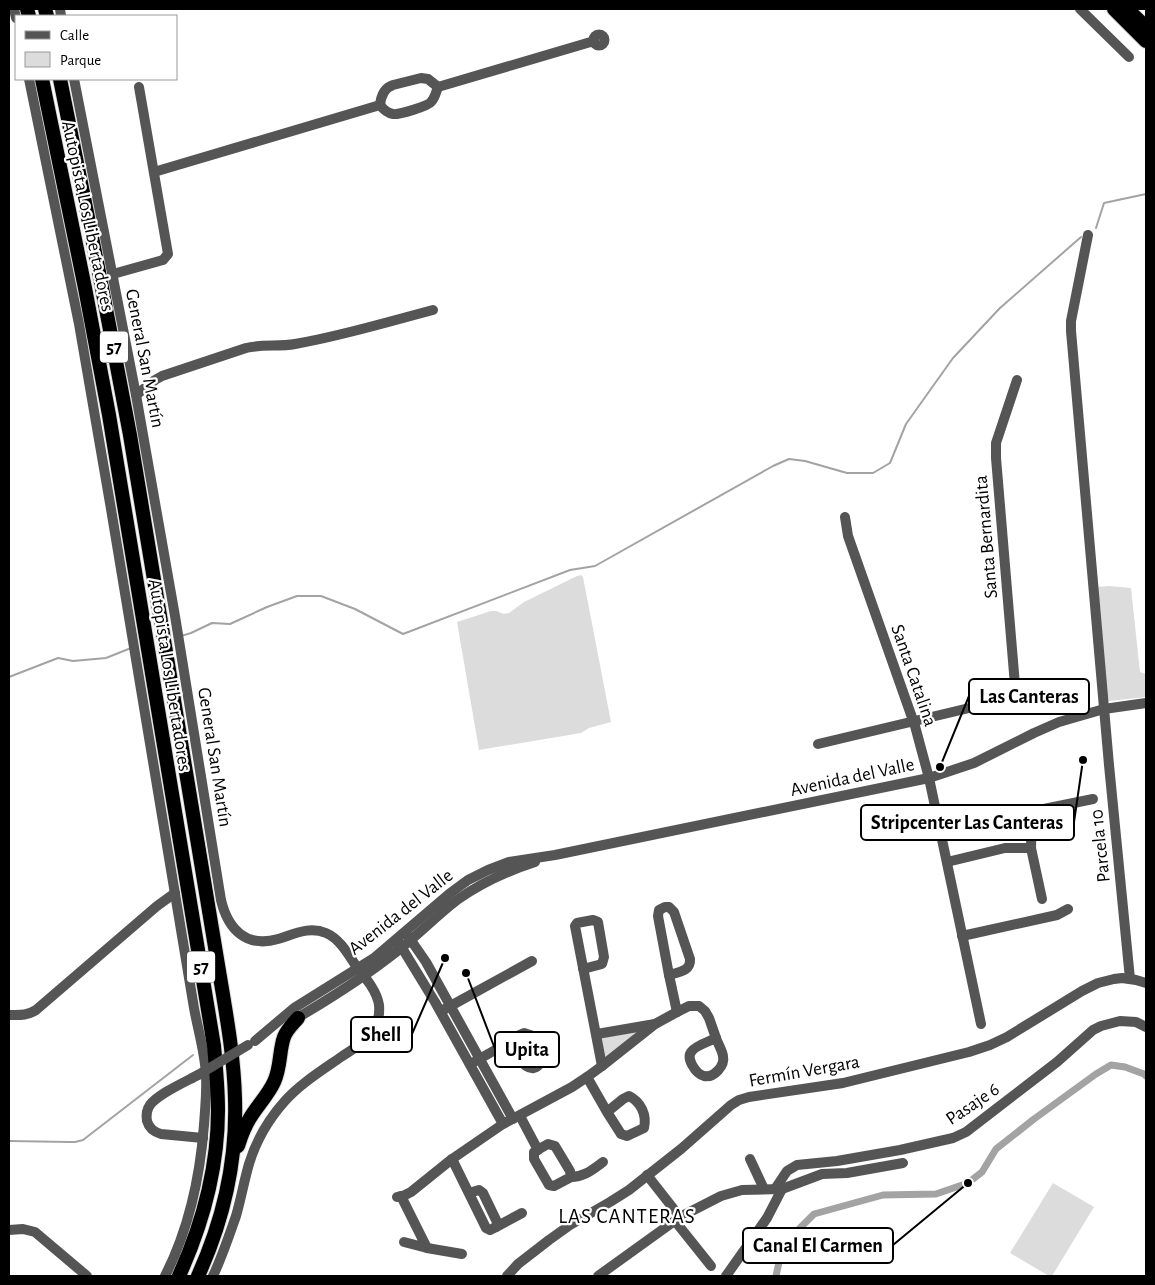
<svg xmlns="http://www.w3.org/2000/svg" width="1155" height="1285" font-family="'Alegreya Sans',sans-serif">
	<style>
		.green { fill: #dcdcdc }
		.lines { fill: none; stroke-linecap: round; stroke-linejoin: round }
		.stream { stroke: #a3a3a3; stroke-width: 2 }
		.canal { stroke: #a3a3a3; stroke-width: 7 }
		.highway-casing { stroke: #dbdbdb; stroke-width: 16 }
		.minor { stroke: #555; stroke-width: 10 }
		.highway { stroke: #000; stroke-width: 14 }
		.minor-bridge { stroke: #555; stroke-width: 10 }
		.labels { text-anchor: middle; stroke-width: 4.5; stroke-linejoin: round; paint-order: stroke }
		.shield { fill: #fff; stroke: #4c4c4c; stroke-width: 1 }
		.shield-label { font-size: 18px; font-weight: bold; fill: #000 }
		.street-label { font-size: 19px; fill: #000; stroke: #fff }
		.quarter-label { font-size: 21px; letter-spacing: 1px; fill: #000; stroke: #fff }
		.leader { fill: none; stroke: #000; stroke-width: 2 }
		.callout-dot { fill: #000; stroke: #fff; stroke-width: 2 }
		.callout { fill: #fff; stroke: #000; stroke-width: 2 }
		.callout-label { font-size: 20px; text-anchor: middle; font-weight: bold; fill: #000 }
	</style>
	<rect width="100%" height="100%" fill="#fff"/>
	<!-- green -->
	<g class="green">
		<path d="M581 575 583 577 611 722 589 728 581 733 479 750 457 622 491 611H496L504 614 509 613 524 602 577 576Z"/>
		<path d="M1109 586 1131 588 1140 672 1146 674V697L1109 701 1107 699 1097 587Z"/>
		<path d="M644 1029 604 1060 599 1036Z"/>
		<path d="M1053 1183 1094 1207 1052 1276H1049L1010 1253Z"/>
	</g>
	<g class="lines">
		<!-- stream -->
		<g class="stream">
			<path d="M1096 228 1104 203 1146 194"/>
			<path d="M181 636 191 633 212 623 230 624 267 607 297 596H321L355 609 403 634 570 570 595 566 773 466 789 459 805 461 847 473H873L890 463 906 424 953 358 1000 308 1081 237"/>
			<path d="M9 677 58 658 73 661 106 658 131 648"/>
			<path d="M9 1141 69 1142H75L83 1140 193 1055"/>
		</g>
		<!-- canal -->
		<path class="canal" d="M776 1276 779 1262 793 1235 814 1214 883 1195 936 1194 968 1183 982 1172 996 1149 1034 1119 1096 1074 1111 1065 1125 1067 1144 1074 1146 1076"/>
		<!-- highway casing -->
		<g class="highway-casing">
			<g id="highway">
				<path d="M27 9 29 16"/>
				<path d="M45 9 47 16"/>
				<path d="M1114 9 1146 41"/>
				<path d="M1127 9 1146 27"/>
				<path d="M42 79 85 288 109 415 214 1046C216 1067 218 1089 218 1110 218 1168 203 1223 179 1276"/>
				<path d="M60 79 98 267 130 435 219 971C226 1013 234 1056 235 1099 237 1160 223 1221 198 1276"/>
				<path d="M238 1146C241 1136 245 1126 250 1118 258 1105 268 1095 274 1082 281 1067 279 1051 284 1037 287 1029 293 1024 298 1018"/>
			</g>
		</g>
		<!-- minor -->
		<g class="minor">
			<path d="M14 9 16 18"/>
			<path d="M60 9 61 16"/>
			<path d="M1080 9 1129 57"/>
			<circle cx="599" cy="40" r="5.5"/>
			<path d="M29 79 79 324 111 509 194 1008C198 1030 205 1053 206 1075 207 1092 205 1109 204 1125 200 1177 189 1229 165 1276"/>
			<path d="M74 79 136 395 175 616 221 900C228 930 247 948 278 939 295 934 309 926 326 933 340 939 348 954 356 966 365 977 377 991 379 1005 380 1016 377 1026 371 1034 363 1044 351 1050 341 1057 321 1071 300 1084 284 1102 269 1119 256 1141 249 1164 244 1181 241 1199 236 1216 229 1236 222 1257 213 1276"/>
			<path d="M438 87 594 41"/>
			<path d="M380 105C381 96 384 88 393 85L421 78 428 79 438 87"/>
			<path d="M380 105C383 109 387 113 393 114 399 115 428 106 431 102 435 98 436 92 438 87"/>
			<path d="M154 172 380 105"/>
			<path d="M1088 235 1071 321V331L1109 765 1130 979"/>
			<path d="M113 274 163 260 168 254 139 87"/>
			<path d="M136 395 155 380 162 376 246 348C262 344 279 347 295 344 342 336 387 322 433 310"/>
			<path d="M845 517 848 536 915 726 929 778 981 1024"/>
			<path d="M818 744 1007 699 1012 693 1015 685 996 458V443L1017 380"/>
			<path d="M947 862 1005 848H1031"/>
			<path d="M1042 899 1031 848 1032 816 1035 812 1039 810 1093 799"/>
			<path d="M665 907H669L674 912 690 959C691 971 679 972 669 975L658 916 659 910Z"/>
			<path d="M408 936 426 962 513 1119"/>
			<path d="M962 936 1057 915 1068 909"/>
			<path d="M399 943 435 1002 503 1124"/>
			<path d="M583 969 602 964 604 957 598 922 593 920 577 923 575 926 602 1066"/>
			<path d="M669 975 677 1012"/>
			<path d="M445 1009 532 961"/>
			<path d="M9 1015C19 1015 27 1016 36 1010L157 906 175 893"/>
			<path d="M292 1021C328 1000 363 978 396 952 417 936 436 916 457 900 481 883 507 871 535 862"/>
			<path d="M597 1034 655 1024"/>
			<path d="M716 1038C718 1044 722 1050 723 1056 725 1066 714 1078 704 1076 696 1074 685 1058 692 1051 695 1046 710 1041 716 1038Z"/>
			<path d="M255 1041 294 1008 374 958 449 894 468 880 488 870 509 862 555 855 929 778 974 763 1034 733 1059 722 1104 709 1146 703"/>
			<path d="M474 1062 511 1041 517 1036 524 1033 536 1037C538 1042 542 1047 542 1052 544 1062 536 1073 526 1066 519 1060 515 1048 511 1041"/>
			<path d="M198 1075C185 1082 158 1094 150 1105 147 1109 146 1115 147 1121 149 1128 154 1132 161 1134L203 1138"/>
			<path d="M587 1077 607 1112 621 1134 627 1136 644 1128C647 1115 641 1102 629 1096L623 1099 607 1112"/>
			<path d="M520 1116 538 1150"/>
			<path d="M548 1144 555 1146 570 1171 571 1177 554 1186 549 1185 534 1159V1152Z"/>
			<path d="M452 1159 486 1228 490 1230 496 1227 497 1222 483 1193 479 1190 469 1193"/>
			<path d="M750 1159 764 1189"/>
			<path d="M647 1175 680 1217"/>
			<path d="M571 1177C584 1177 592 1170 603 1162"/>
			<path d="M775 1189 787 1171 797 1165 837 1161 900 1150 953 1138 966 1132 1057 1062 1093 1030 1101 1026 1120 1021 1136 1022 1146 1027"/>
			<path d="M401 1196 427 1248"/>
			<path d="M397 1197 405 1195 411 1192 452 1159 503 1124 572 1087 587 1077 602 1066 655 1024 677 1012 689 1006H699L705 1011 709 1018 716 1038"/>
			<path d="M675 1221 711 1266"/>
			<path d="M496 1227 522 1213"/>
			<path d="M9 1230 23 1229 35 1232 87 1276"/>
			<path d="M404 1242 427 1248 462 1254"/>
			<path d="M507 1276 518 1264 549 1240 570 1225 610 1202 629 1190 681 1149 731 1105 739 1100 749 1097 843 1083 969 1052 990 1045 1007 1037 1082 991 1098 983 1114 979 1122 978 1136 980 1146 983"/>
			<path d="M598 1276 680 1217 721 1196 742 1190 782 1189 822 1174 847 1173 903 1163"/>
			<path d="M726 1276 767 1218 782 1189"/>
		</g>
		<!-- highway -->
		<use href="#highway" class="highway"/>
		<!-- minor-bridge -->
		<path class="minor-bridge" d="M198 1075 248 1045"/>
	</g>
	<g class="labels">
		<!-- shield labels -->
		<g class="shield">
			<rect x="100" y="331.5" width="28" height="31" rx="4"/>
			<rect x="187" y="951.5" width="28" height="31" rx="4"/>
		</g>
		<g class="shield-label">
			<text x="114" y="353">57</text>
			<text x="201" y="973">57</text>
		</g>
		<!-- street labels -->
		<g class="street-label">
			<text transform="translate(89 216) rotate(78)" y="7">Autopista Los Libertadores</text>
			<text transform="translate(146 358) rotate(79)" y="7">General San Martín</text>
			<text transform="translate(985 537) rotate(-95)" y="7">Santa Bernardita</text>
			<text transform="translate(171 675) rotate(81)" y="7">Autopista Los Libertadores</text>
			<text transform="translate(915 675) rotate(71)" y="7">Santa Catalina</text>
			<text transform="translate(216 757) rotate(81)" y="7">General San Martín</text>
			<text transform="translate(852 776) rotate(-12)" y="7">Avenida del Valle</text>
			<text transform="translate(1099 846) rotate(-96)" y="7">Parcela 10</text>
			<text transform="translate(400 911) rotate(-38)" y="7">Avenida del Valle</text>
			<text transform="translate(804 1070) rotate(-10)" y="7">Fermín Vergara</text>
			<text transform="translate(972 1103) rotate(-34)" y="7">Pasaje 6</text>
		</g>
		<!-- quarter labels -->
		<g class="quarter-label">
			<text x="627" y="1223">LAS CANTERAS</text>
		</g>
	</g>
	<!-- callouts -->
	<path class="leader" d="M940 767L969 696M1083 760L1074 822M445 958L412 1034M466 973L495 1049M968 1183L893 1245"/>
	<g class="callout-dot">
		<circle cx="940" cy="767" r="5"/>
		<circle cx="1083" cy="760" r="5"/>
		<circle cx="445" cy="958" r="5"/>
		<circle cx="466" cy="973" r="5"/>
		<circle cx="968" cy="1183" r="5"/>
	</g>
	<g class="callout">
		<rect x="969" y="679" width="120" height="35" rx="5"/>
		<rect x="861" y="805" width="213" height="35" rx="5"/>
		<rect x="351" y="1017" width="61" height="35" rx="5"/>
		<rect x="495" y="1032" width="64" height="35" rx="5"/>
		<rect x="743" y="1228" width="150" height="35" rx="5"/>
	</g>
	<g class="callout-label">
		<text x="1029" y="703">Las Canteras</text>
		<text x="967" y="829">Stripcenter Las Canteras</text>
		<text x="381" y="1041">Shell</text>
		<text x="527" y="1056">Upita</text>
		<text x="818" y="1252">Canal El Carmen</text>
	</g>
	<!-- border -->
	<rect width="1155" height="1285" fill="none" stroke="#000000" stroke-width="20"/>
	<!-- legend -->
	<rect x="15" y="15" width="162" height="65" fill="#ffffff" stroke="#999999"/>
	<rect x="25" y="31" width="25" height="8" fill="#555555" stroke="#999999"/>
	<text x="60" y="40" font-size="15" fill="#000000">Calle</text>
	<rect x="25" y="52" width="25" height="15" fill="#dcdcdc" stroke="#999999"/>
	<text x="60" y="65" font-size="15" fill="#000000">Parque</text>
</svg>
